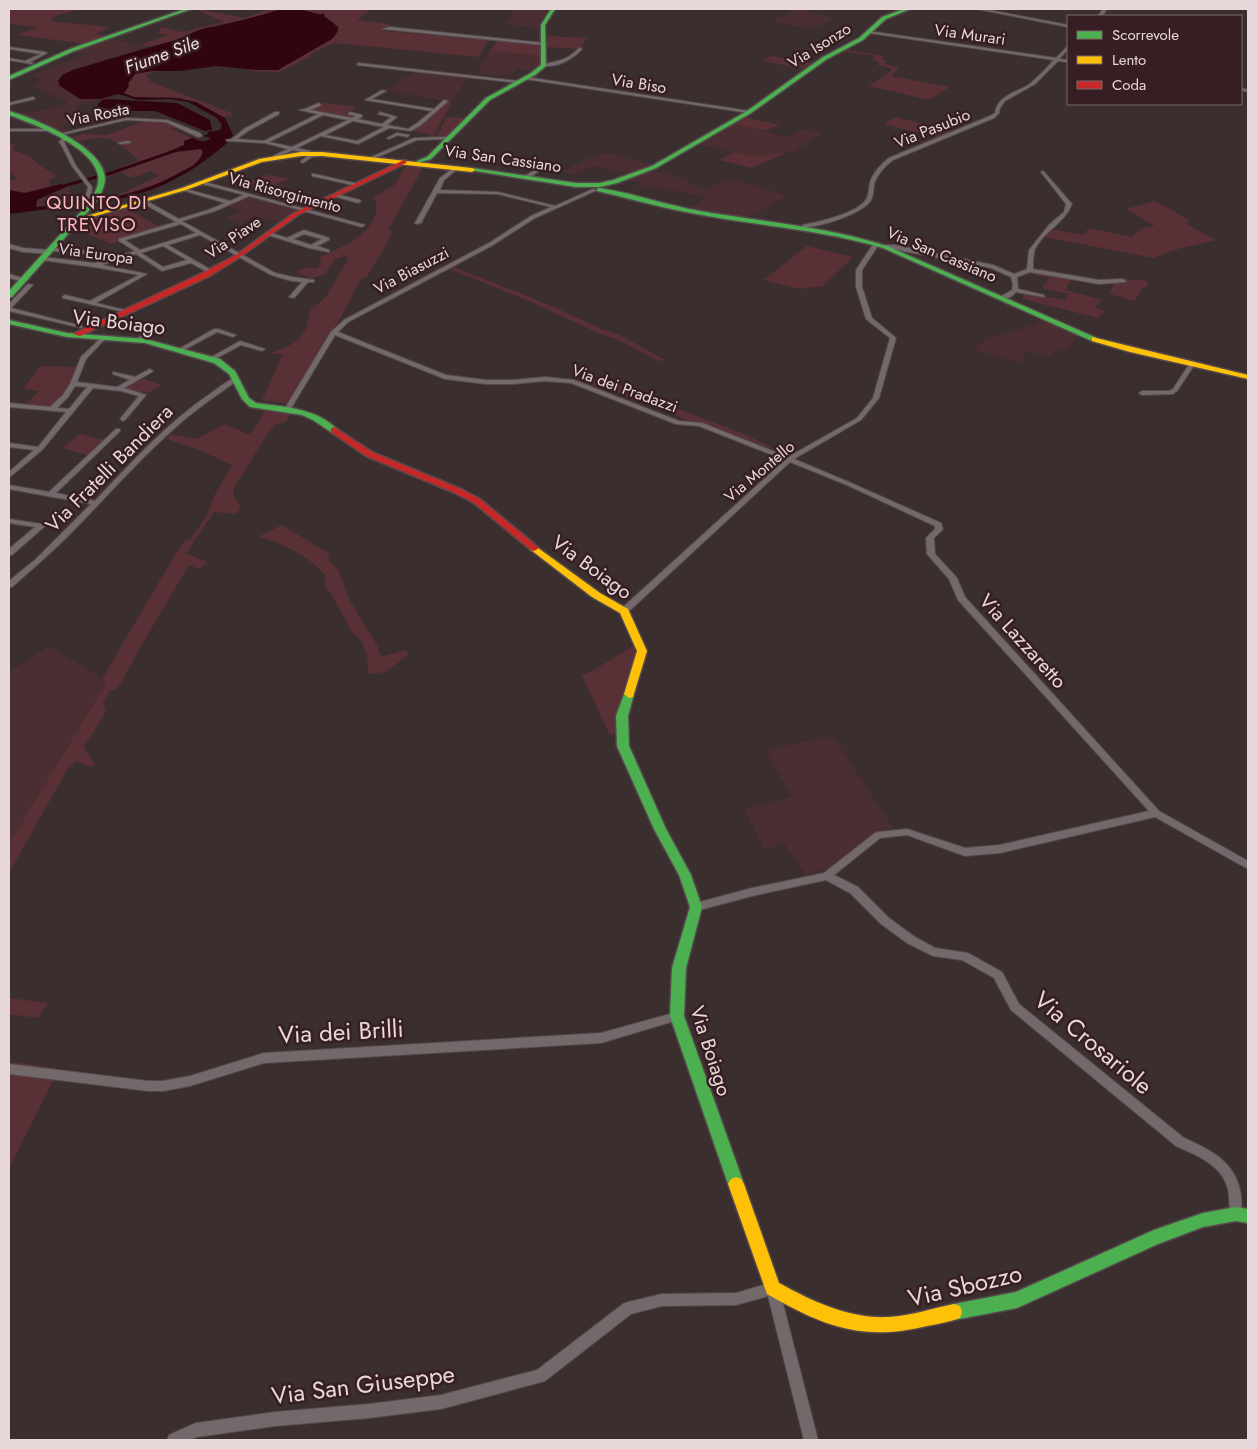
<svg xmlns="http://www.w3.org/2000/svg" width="1257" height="1449" font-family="Jost,sans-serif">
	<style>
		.built { fill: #4b2e32 }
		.green { fill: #593036 }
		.water { fill: #310510 }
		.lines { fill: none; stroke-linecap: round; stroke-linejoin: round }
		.river { fill: #310510; fill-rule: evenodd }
		.street-casing { stroke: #55494b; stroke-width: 2 }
		.fast-casing { stroke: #55494b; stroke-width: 3 }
		.slow-casing { stroke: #55494b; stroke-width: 3 }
		.jam-casing { stroke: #55494b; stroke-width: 3 }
		.street { fill: #74696a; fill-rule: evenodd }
		.fast { fill: #4caf50; fill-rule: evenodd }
		.slow { fill: #ffc107; fill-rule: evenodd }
		.jam { fill: #c62828; fill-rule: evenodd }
		.labels { text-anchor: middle; stroke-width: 5; stroke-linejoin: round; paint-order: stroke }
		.far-street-label { font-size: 16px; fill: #e8d8d9; stroke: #361e22 }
		.far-water-label { font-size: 18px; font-style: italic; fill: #f3dcde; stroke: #361e22 }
		.far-quarter-label { font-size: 19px; letter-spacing: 1px; fill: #ffbac2; stroke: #361e22 }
		.street-label { font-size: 20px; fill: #e8d8d9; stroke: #361e22 }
		.near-street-label { font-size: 24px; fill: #e8d8d9; stroke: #361e22 }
	</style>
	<rect width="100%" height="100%" fill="#3a2e2f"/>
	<!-- built -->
	<g class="built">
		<path d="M515 9H551L541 20 542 28 506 24Z"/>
		<path d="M796 9 809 10 806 13 822 14 834 19 813 29 772 22 779 17 795 16 786 14Z"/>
		<path d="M108 38 147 47 70 71 61 76 58 81 60 86 97 101 75 106 83 112 69 115 79 121 63 125 66 132 59 133 21 114 67 105 66 101 35 88 41 79 31 75 84 55 74 51Z"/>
		<path d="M490 51 544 56V63L535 71 518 69 511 75 500 76 477 73Z"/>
		<path d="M416 72 467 78 451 102 385 90Z"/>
		<path d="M733 124 787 137 802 129 823 133 793 152 771 155 752 156 698 144Z"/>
		<path d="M603 153 615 154 625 158 653 164 633 174 595 166 574 174 562 172 586 159Z"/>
		<path d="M652 170 688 180 687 183 707 189 727 179 738 180 788 196 749 217 704 212 688 209 706 197 661 188 634 187 642 183 627 180Z"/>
		<path d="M67 187 81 202 36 207V200Z"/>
		<path d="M248 196 298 211 280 223 254 216 241 223 224 218 240 211 227 206Z"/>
		<path d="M1044 319 1078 334 1066 352 1056 349 1051 357 1025 351 1024 363 977 351 975 348 985 340 999 335 1033 325Z"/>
		<path d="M49 646 89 670 106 682 9 844V672Z"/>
		<path d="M833 736 893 828 881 832 841 865 806 875 784 843 765 850 744 809 792 797 765 750Z"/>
	</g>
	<!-- green -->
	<g class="green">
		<path d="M9 9 76 10 55 16 50 21 110 27 96 34 110 36 86 44 16 35 38 27 9 24Z"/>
		<path d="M196 9 245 18 270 9H281L262 16 223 24 215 28 208 27C190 33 159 51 140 45L168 35 158 33 161 31 159 29 162 27 182 32 224 22Z"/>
		<path d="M299 9H371L357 20 389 24 390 26 382 28 384 31 488 40 479 57 334 43 310 54V57L279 72 249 71V69L278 70 335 36 339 28C332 17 311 12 299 9Z"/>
		<path d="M547 36 587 38 581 46 585 47 579 49 547 47Z"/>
		<path d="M498 39 542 43 544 56 490 51Z"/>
		<path d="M845 49 885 56 881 59 886 61 885 64 899 68 891 76 950 87 929 100 869 86 891 71 890 68 877 65 880 62 872 60 875 56 841 51Z"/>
		<path d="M771 56 812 63 804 69 762 61Z"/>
		<path d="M154 71 146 75 151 82 234 114 223 117C208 109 195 101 179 98 160 95 141 103 124 93L135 74Z"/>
		<path d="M446 101 452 102 433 137H431V135L409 130Z"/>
		<path d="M324 103 357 107 346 113 358 116 351 119 308 110Z"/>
		<path d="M447 117 465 118 446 137H436Z"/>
		<path d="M744 117 780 125 765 131 733 124Z"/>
		<path d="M896 117 954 132 939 138 887 125 886 123Z"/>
		<path d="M145 121 167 122 178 127 171 129 192 138 184 141V145L167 154 201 149 203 152C195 174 143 190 120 196L118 195 158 176 151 171 132 178 120 172 107 177 106 173 139 160C128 152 117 138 101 138 89 138 81 144 69 138L84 134 106 135Z"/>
		<path d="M9 143 14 144 13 150 31 157 35 162 57 176 49 180 51 187 25 193 9 190V181L17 179 9 170Z"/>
		<path d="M733 152 752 156 786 153 751 168 719 160Z"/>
		<path d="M405 164H425L388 230 392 232 386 245 366 278 361 279 327 343 290 404 262 400 283 354H268L289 346 298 340 306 329 311 309 325 298 348 260 347 256 335 259 324 275 310 278 297 272 304 268H317L321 263 320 257C343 247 386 229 374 197L394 185 407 165Z"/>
		<path d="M265 175 291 178 263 190 247 186V183Z"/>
		<path d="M1155 201 1191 221 1185 223 1216 240 1174 250 1154 258 1044 237 1049 229 1083 235 1089 228 1132 237 1144 227 1155 226 1126 209Z"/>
		<path d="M126 208 162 228 111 244 75 229 83 220Z"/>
		<path d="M807 246 853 257 823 286 800 289 763 280Z"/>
		<path d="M451 266 547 304 606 331 618 334 665 360 658 361 619 340 600 334 531 302 447 268Z"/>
		<path d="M1040 268 1074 276 1065 290 1103 300 1094 307 1105 311 1098 318 1022 299 1025 292 1065 300 1069 294 1042 288 1049 278 1034 275Z"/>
		<path d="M1126 279 1148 281 1147 288 1143 287 1135 301 1110 294 1114 283 1109 281Z"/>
		<path d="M40 366 76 367C70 385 63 395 50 408L26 405 39 391 23 389Z"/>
		<path d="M141 378 162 385 144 395 121 389Z"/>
		<path d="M605 378 634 392 744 434 779 451 753 443 751 446 710 428 697 426 668 411 635 401 601 383 590 387 580 385Z"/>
		<path d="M267 407 294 409 285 423 276 424 270 430 234 488 233 495 241 506 237 514 214 512 186 553 207 562 199 569 189 565 141 646 121 683 115 690H110L103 705 106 712 84 747 96 765 91 767 76 761 67 770 9 873V844L106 683 102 679 176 553 186 539 190 540 208 513 214 496 232 465 197 449 166 439 171 434 196 439 225 424 250 435Z"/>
		<path d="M80 434 103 440 87 455 62 448Z"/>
		<path d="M282 525 330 554 327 558 339 571 349 599 377 645 381 657 405 650 409 654 386 672 368 674 367 655 361 640 351 631 331 593 325 587V575C308 556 283 542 258 537Z"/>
		<path d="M638 643C638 674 612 696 617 733L610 736 582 675 592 671Z"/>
		<path d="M9 998 49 1003 37 1018 9 1014Z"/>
		<path d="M14 1062 59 1069 9 1168V1072Z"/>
	</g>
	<!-- water -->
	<g class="water">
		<path d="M281 9H299L318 14H325L324 16 339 28 337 29 338 31 332 39 278 70H256L217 66 180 71H151L135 74 128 83 129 86 124 93 134 97 177 98 196 102 225 118 233 135 227 141V143C187 178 150 195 98 203L100 200C130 194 151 188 177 174 188 168 199 165 203 152L201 149 165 153 184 145V141L192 138C197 139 204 145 211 138L203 136 208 134 207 132 220 130 222 125 217 118 188 102 170 99 138 100 118 94 100 99H80L60 86 58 81 62 75 73 70C106 60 139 50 172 41 184 38 195 30 207 28 232 23 257 17 281 9Z"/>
		<path d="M107 99 177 103 210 120 212 130 205 131 155 111H116L97 106 102 100Z"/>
		<path d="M61 184 66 187 37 200 36 207 91 201 88 204 9 214V190L25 193Z"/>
	</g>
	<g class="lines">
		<!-- river -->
		<path class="river" d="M179 148 184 149 110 175 50 191 46 189 106 173Z"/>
		<!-- street casing -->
		<g class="street-casing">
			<g id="street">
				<path d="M977 9H983L1068 25V27Z"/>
				<path d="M1103 9H1107L1102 16H1098Z"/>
				<path d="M390 27 544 43 546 44 544 45 383 29Z"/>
				<path d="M868 31 1056 58 1068 46V49L1059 59 1068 60V62L1058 61 1035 84 1005 101 1000 108 999 113 994 118 893 160C886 165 879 173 875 181 873 187 874 195 871 200 863 214 818 228 803 227V225C818 222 860 213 867 198 869 193 869 187 870 182 873 173 882 163 889 158L990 116 995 113C998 94 1018 93 1031 83 1039 76 1047 68 1054 60L869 33Z"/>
				<path d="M9 47 45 52 47 53 30 62 33 63 31 64 9 60V58L25 61 41 54 9 49Z"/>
				<path d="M579 48 582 49C573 59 556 69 542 65 557 60 566 62 579 48Z"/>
				<path d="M358 63 519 81 521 82 519 83 357 65Z"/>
				<path d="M526 77 749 111 751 112 749 113 525 79Z"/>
				<path d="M1241 88 1248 90V92L1241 90Z"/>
				<path d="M382 90 386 91 371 99 434 109 444 100 448 101 421 125 411 131 389 128 358 144 321 136 297 148 310 151V155H317L319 156 312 157 303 163 301 162V161L309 155H306V153L293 150 275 158 273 157V156L288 149 265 143 228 141 226 140 232 139 244 129 275 112H279V114L248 131 237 139 264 141 318 114 299 110 305 109 319 103 321 105 310 110 352 118 356 116 348 114 350 112 362 115V117L357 119 382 124 391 117 378 114 380 112 397 117 387 125 408 129 417 123 432 111 365 100ZM323 115 348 120 292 147 269 142ZM353 121 384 127 357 141 325 135Z"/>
				<path d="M33 97 35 99 9 105V103Z"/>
				<path d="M126 118 167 120 200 133 202 136 198 137 166 122 126 120 57 136 55 135Z"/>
				<path d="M9 129H48L50 130 48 131H9Z"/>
				<path d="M397 133 409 135V136L407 137 398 135 389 139 387 138Z"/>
				<path d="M447 137H449V139L417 140 371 160 367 159 414 138Z"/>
				<path d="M63 138 67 139 64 142 76 166 92 187 91 197 97 198V200L88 201 85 199 88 187 72 166 62 146 59 142Z"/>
				<path d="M128 141 130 142V143L120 144 118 143Z"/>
				<path d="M544 164 548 165 529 178H525V176Z"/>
				<path d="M456 166 460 167 444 180 440 190 498 192 555 206 593 189 597 190 535 218 493 245 348 322 338 332 446 375 486 380H513L545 377 574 380 679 421 702 423 788 457 857 418 873 398 890 338 866 319 856 287V270L874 243H878L879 244 862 270V287L872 318 896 338 879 398 861 420 794 459 851 483 941 523 943 529 934 538 935 554 957 578 965 597 1159 811 1248 861V869L1155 817 1000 853 965 856 907 835 880 838 834 875 858 887 889 918 915 937 935 948 968 953 1002 972 1019 1004 1184 1138C1209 1149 1234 1161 1240 1190 1242 1198 1241 1206 1242 1214L1240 1218 1236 1220 1232 1218 1230 1214C1229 1205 1230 1195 1227 1186 1220 1164 1196 1155 1176 1146L1011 1010 994 978 962 960 933 956 907 943 881 924 850 893 826 880 752 896 696 911 692 910 691 907 692 904 696 903 752 888 824 873 875 833 878 832 907 829 965 848 1000 845 1149 811 958 600 949 579 927 554 926 538 935 529V526L847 485 790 462 627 613H621L620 611 621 609 785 460 699 426 676 424 571 383 545 381 513 384H486L445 379 335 335 290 410 289 411H285L284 410 331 332 344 320 489 243 531 216 551 207 498 194 437 193 421 223 416 224 415 223 440 178Z"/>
				<path d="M1043 171 1072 204C1065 223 1044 231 1035 249 1033 255 1033 263 1033 269L1099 280 1123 279 1126 281 1125 282 1099 284 1030 272 1017 277 1018 289 1044 295V297L1016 292 1012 296 1002 300 999 298 1000 297 1012 290 1013 285 1011 277 991 268 882 247 885 245H895L993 265 1014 274 1027 269 1029 250 1049 225 1064 212 1066 204 1041 172Z"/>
				<path d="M314 174 359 184V185L357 186 312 176V174Z"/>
				<path d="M201 181 365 225 362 227 249 196 215 211 182 221 275 273 292 277 314 280V282H308L294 298 289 297 302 282 292 281 271 275 200 235 168 245 213 271V273H209L191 263 162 271 136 254 102 265 147 274 96 303 129 311V313L63 298 62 297 65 295 90 301 139 275 94 267 41 260 40 259 43 257 94 263 118 256 53 251 51 250V248L119 253 122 255 135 251 119 241V239L176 222 141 202V200H145L179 219 211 209 225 203 182 190V188L230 201 244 195 199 183V182ZM181 224 196 233 140 250 125 240ZM163 246 187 260 163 267 141 253Z"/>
				<path d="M336 194 360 200 361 201 358 203 334 196V194Z"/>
				<path d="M304 230 329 238V240L317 246 329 250V252L309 248 265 234 268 232 287 238ZM304 234 322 239 311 245 293 239Z"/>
				<path d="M9 244 23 248 50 250 53 252 50 254 23 252 9 248Z"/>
				<path d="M9 274 26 279 27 280 24 282 9 278Z"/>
				<path d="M28 284 33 285 11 308 82 326V328L9 311V304Z"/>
				<path d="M214 329H218L236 335 233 337 217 332 182 351 177 350Z"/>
				<path d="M141 330 150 334 141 341H137V339L143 334 138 332Z"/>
				<path d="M103 336 105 337V339L86 359 77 382 117 387 130 380 113 374V372L135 377 150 369 153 371 152 372 124 388 146 395 125 420 123 421 120 419 139 396 121 391 93 388 42 450 11 476 9 477V472L34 450 9 447V443L38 447 66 412 9 407V403L50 407 63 395 70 384 81 357ZM75 386 87 387 69 409 57 408 68 397Z"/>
				<path d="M240 341 265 349 262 351 241 345 213 360 208 359Z"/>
				<path d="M1192 362 1195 364 1177 391 1173 394 1142 395 1139 393 1142 391H1169L1173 389 1190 363Z"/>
				<path d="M236 377 239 379 238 380C217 395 196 409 177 426 138 460 105 499 69 535 51 553 31 570 12 587H9V581L36 559 91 504 9 489V485L49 492 116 429H120V431L56 493 95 501C131 463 167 423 210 394 218 388 227 381 236 377Z"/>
				<path d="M9 519 41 524 45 526 12 555H9V549L35 527 9 523Z"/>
				<path d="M677 1012 681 1013 682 1016 681 1019 601 1043 264 1063 190 1086 163 1091H148L9 1074V1064L148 1081H163L190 1076 264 1053 601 1033Z"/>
				<path d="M773 1282 778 1284 779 1288 818 1440H804L768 1296 736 1305 662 1306 631 1314 545 1381 441 1409 369 1418 275 1426 197 1437 189 1440H167L169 1435 196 1423 275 1412 369 1404 441 1395 537 1370 623 1304 628 1302 662 1294 736 1293Z"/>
			</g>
		</g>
		<!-- fast casing -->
		<g class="fast-casing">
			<g id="fast">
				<path d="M185 9H191L74 51 9 80V76L70 49Z"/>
				<path d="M551 9H555L545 25 546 66 535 75 490 100 431 159 417 163V161L427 157 486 98 531 73 541 65V25Z"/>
				<path d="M904 9H910L886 19 863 40 827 59 751 113 656 168 617 183 600 187H576L469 170 472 168 576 183H600L613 180 652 166 747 111 823 57 859 38 882 17Z"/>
				<path d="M9 111C35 119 103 146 105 178 105 188 99 198 93 206L12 297H9V291L88 204C94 195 100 185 98 175 92 146 34 124 9 115Z"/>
				<path d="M599 188C633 193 666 205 700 211 763 222 826 226 887 246L1099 339 1092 341 883 248C823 230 762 226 702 215 666 209 632 199 597 191V189Z"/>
				<path d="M9 320 67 333 145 339 220 359 235 371 249 398 256 403C284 407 317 408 338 430L337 432H331L313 420 302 415 250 407 242 399 229 374 214 363 145 343 67 337 9 324Z"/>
				<path d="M629 690 634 694 628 716 629 746 666 829 691 875 702 907 686 968 684 1016 744 1184 741 1189 736 1191 731 1189 728 1184 670 1016 672 968 690 907 679 875 654 829 617 746 616 716 624 694Z"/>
				<path d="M1236 1207 1248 1209V1223L1236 1221 1203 1227 1158 1244 1017 1308 954 1320 948 1318 946 1312 948 1306 954 1304 1016 1292 1154 1230 1203 1213Z"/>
			</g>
		</g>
		<!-- slow casing -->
		<g class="slow-casing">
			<g id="slow">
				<path d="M301 152H322L472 168 475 170 472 172 322 156H301L262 162 186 190 78 221 73 220 182 188 259 159Z"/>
				<path d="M1092 337 1248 375V379L1130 352 1092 341Z"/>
				<path d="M534 545 600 593 628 609 647 651 633 697 629 698 624 694 637 651 620 613 592 597 531 550 529 548 531 546Z"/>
				<path d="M736 1177 741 1179 744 1184 779 1283C814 1302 849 1319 889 1317 911 1316 933 1308 954 1304L960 1306 962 1312 960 1318C949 1322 938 1324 927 1326 862 1342 823 1326 767 1294L728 1184 731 1179Z"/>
			</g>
		</g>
		<!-- jam casing -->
		<g class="jam-casing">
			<g id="jam">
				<path d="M404 160 407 162 406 163 298 215 240 257 208 277 80 336 73 334 202 273 236 255 294 213Z"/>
				<path d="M334 427 372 452 461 489 480 499 539 548 534 551 531 550 474 503 455 493 366 456 331 432V428Z"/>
			</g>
		</g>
		<!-- street -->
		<use href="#street" class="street"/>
		<!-- fast -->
		<use href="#fast" class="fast"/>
		<!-- slow -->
		<use href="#slow" class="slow"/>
		<!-- jam -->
		<use href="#jam" class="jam"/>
	</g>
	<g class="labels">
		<!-- far-street labels -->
		<g class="far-street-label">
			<text transform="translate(970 34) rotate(8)" y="6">Via Murari</text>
			<text transform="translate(819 45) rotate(-32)" y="6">Via Isonzo</text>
			<text transform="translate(639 83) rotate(9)" y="6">Via Biso</text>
			<text transform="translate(98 114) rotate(-11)" y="6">Via Rosta</text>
			<text transform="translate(932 128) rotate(-22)" y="6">Via Pasubio</text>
			<text transform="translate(503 158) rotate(8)" y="6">Via San Cassiano</text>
			<text transform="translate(285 192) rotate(15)" y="6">Via Risorgimento</text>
			<text transform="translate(233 237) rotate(-34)" y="6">Via Piave</text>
			<text transform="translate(96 253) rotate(8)" y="6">Via Europa</text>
			<text transform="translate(942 254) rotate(23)" y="6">Via San Cassiano</text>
			<text transform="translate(411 270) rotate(-28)" y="6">Via Biasuzzi</text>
			<text transform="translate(625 388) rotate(20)" y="6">Via dei Pradazzi</text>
			<text transform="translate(759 471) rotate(-40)" y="6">Via Montello</text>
		</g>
		<!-- far-water labels -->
		<g class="far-water-label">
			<text transform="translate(162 55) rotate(-20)" y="6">Fiume Sile</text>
		</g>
		<!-- far-quarter labels -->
		<g class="far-quarter-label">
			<text x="97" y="209">QUINTO DI<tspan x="97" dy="22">TREVISO</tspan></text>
		</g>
		<!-- street labels -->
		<g class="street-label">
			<text transform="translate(119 322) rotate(7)" y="7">Via Boiago</text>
			<text transform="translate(109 468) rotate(-45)" y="7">Via Fratelli Bandiera</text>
			<text transform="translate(592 567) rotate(36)" y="7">Via Boiago</text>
			<text transform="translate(1023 641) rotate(48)" y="7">Via Lazzaretto</text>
			<text transform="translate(711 1051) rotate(72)" y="7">Via Boiago</text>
		</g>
		<!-- near-street labels -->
		<g class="near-street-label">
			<text transform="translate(341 1032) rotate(-3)" y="8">Via dei Brilli</text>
			<text transform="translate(1093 1043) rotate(40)" y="8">Via Crosariole</text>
			<text transform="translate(965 1286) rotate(-13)" y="8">Via Sbozzo</text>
			<text transform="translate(363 1385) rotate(-7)" y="8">Via San Giuseppe</text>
		</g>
	</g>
	<!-- border -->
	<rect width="1257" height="1449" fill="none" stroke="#e8d8d9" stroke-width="20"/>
	<!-- legend -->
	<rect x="1067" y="15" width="175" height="90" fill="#361e22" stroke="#7d686b"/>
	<rect x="1077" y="31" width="25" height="8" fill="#4caf50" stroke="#7d686b"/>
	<text x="1112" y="40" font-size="15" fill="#e8d8d9">Scorrevole</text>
	<rect x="1077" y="56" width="25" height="8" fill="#ffc107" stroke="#7d686b"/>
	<text x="1112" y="65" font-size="15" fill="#e8d8d9">Lento</text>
	<rect x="1077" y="81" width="25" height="8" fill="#c62828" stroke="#7d686b"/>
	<text x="1112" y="90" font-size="15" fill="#e8d8d9">Coda</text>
</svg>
